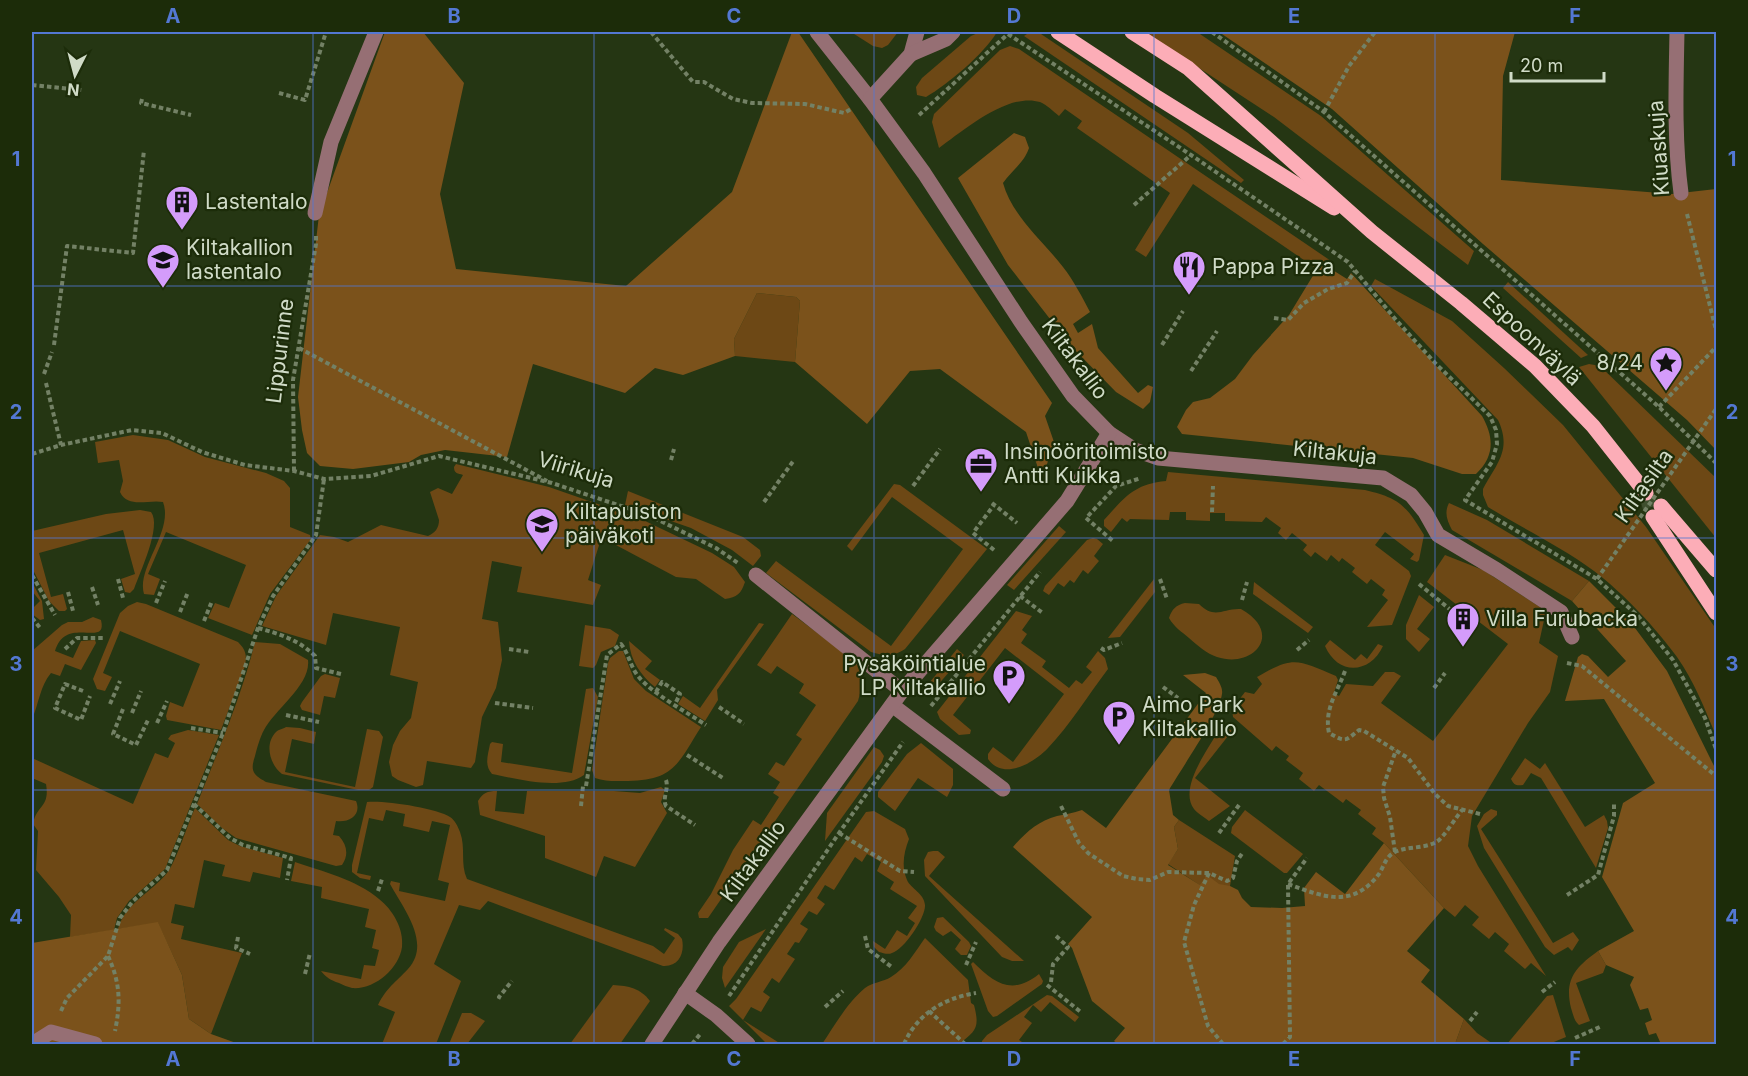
<svg xmlns="http://www.w3.org/2000/svg" width="1748" height="1076" font-family="Inter,sans-serif">
	<style>
		.green { fill: #6d4815 }
		.forest { fill: #7b521b }
		.lines { fill: none; stroke-linecap: round; stroke-linejoin: round }
		.major-tunnel { stroke: #3f4f2e; stroke-width: 15; stroke-dasharray: 15 8; stroke-linecap: butt }
		.path { stroke: #738165; stroke-width: 4; stroke-dasharray: 4.5 3; stroke-linecap: butt }
		.minor { stroke: #966f74; stroke-width: 15 }
		.major { stroke: #fcadb7; stroke-width: 15 }
		.path-bridge { stroke: #738165; stroke-width: 4; stroke-dasharray: 4.5 3; stroke-linecap: butt }
		.grid { fill: none; stroke: #5378d3; stroke-width: 1.5; stroke-opacity: 0.55 }
		.labels { text-anchor: middle; stroke-width: 4.5; stroke-linejoin: round; paint-order: stroke }
		.street-label { font-size: 21px; fill: #d0dbc7; stroke: #1c2c09 }
		.poi-label { font-size: 21px; fill: #d0dbc7; stroke: #1c2c09; text-anchor: start }
		.neatline { fill: none; stroke: #5378d3; stroke-width: 2 }
		.grid-label { font-size: 20px; text-anchor: middle; font-weight: bold; fill: #5378d3 }
	</style>
	<rect width="100%" height="100%" fill="#253613"/>
	<!-- green -->
	<g class="green">
		<path d="M851 32H898L888 45 882 48 873 46Z"/>
		<path d="M980 32H997C984 54 948 84 926 97L917 95 916 87 922 78 971 36Z"/>
		<path d="M1030 32H1038L1188 133 1244 180 1241 183 1024 36Z"/>
		<path d="M1144 32H1197L1321 116 1474 251 1468 265 1274 117Z"/>
		<path d="M1010 46 1019 49 1334 263 1317 269 1193 184 1146 257 1135 250 1170 193 1077 128 1082 121 1065 109 1059 116C1053 111 1047 105 1040 102 1008 92 963 131 939 148L932 122 934 114 1000 50Z"/>
		<path d="M1375 279 1452 321 1504 368 1563 425 1646 527 1716 629V736C1705 709 1694 681 1677 657 1656 628 1623 593 1594 571 1562 547 1522 528 1488 507L1483 495V489C1497 463 1512 450 1498 420L1371 286Z"/>
		<path d="M1508 282 1588 355 1581 358 1503 288Z"/>
		<path d="M757 293 796 297 800 301 795 362 735 356 734 339Z"/>
		<path d="M1589 364 1600 366 1716 478V538L1579 367Z"/>
		<path d="M133 435 168 440 205 457 266 473 284 481 290 488V527L310 535 311 539 270 594 252 635 208 618 215 603 229 608 246 565 166 532 148 574 160 579 154 595 144 594C136 568 174 531 163 502 149 499 128 509 120 492L123 481 119 460 98 463 95 442Z"/>
		<path d="M456 464 549 487 641 519 712 553 734 567 745 582C741 594 737 597 725 599L696 579 676 577 614 544 601 539 588 580 601 585 593 605 517 592 522 567 492 561 482 619 498 622 502 660 496 688 482 717 475 762 471 768 427 761 423 785 416 787 398 780 392 776 389 762 393 745 400 731 411 718 418 682 390 675 400 627 333 613 326 645 262 626 276 596 320 535 334 537 348 542 381 525 428 536C435 533 439 528 439 520L430 492 438 488 452 494 463 475C458 473 454 474 454 467Z"/>
		<path d="M1168 472 1365 490C1399 498 1406 505 1424 535L1419 560 1417 562 1410 559 1414 554 1385 532 1375 545 1409 571 1411 576 1392 625 1367 627 1388 600 1382 595 1385 590 1371 579 1367 584 1352 572 1355 568 1342 558 1339 562 1331 555 1327 561 1315 552 1311 557 1303 550 1307 545 1292 533 1286 540 1278 533 1281 528 1266 517 1262 522 1225 521V513H1210V521L1186 520V512H1170L1169 520 1130 519 1127 522 1122 518 1111 532 1104 526V520C1125 497 1134 484 1166 481Z"/>
		<path d="M894 484 900 485 987 549 905 649C893 657 885 656 871 652L766 573 776 561 891 646 963 549 892 497 852 551 847 546Z"/>
		<path d="M628 491 743 537 760 550 761 556 753 566 732 550 691 528 625 505Z"/>
		<path d="M1449 503 1487 520 1589 581 1572 601 1452 530C1447 520 1444 513 1449 503Z"/>
		<path d="M140 510 151 512C162 526 140 572 134 589L130 593 125 592 121 579 135 574 123 530 39 553 51 597 63 594 67 609 65 611H59L49 601 32 568V531L106 514Z"/>
		<path d="M1059 526 1066 532 1014 590 1007 585Z"/>
		<path d="M1093 538 1097 539 1103 544 1094 556 1099 561 1088 574 1083 570 1074 583 1070 580 1064 587 1058 583 1049 595 1043 591 1045 586 1087 540Z"/>
		<path d="M1445 555 1483 570 1546 611 1539 643 1558 656 1550 692 1528 723 1472 816 1468 846 1478 866 1546 976 1531 963 1525 969 1504 951 1509 944 1495 932 1489 939 1472 925 1479 917 1465 905 1455 917 1444 908 1384 843 1372 834 1376 828 1358 814 1361 810 1346 799 1343 803 1319 785 1314 791 1299 779 1303 773 1286 760 1289 756 1276 746 1272 751 1233 717 1232 709 1245 692 1254 694 1262 684 1257 677C1294 655 1298 660 1336 676L1338 680 1334 693 1339 696 1346 684 1373 686 1385 672H1394L1401 676 1381 703 1433 741 1508 644 1427 582Z"/>
		<path d="M1154 579 1155 592 1120 637 1108 638Z"/>
		<path d="M32 582 42 601 44 619 40 620 32 614V609L40 601 32 591Z"/>
		<path d="M1254 582 1313 627 1308 633 1253 594Z"/>
		<path d="M1419 595 1434 607 1417 629 1430 639 1419 652 1406 639V625Z"/>
		<path d="M137 602 146 604 238 642C246 650 247 655 245 666L221 730 167 720 166 716 170 702 183 707 200 664 120 631 103 673 112 677 105 691 97 689 93 679 120 613 128 606Z"/>
		<path d="M1185 603 1199 604C1215 620 1223 608 1241 609 1284 633 1254 669 1217 657 1207 654 1197 645 1189 638 1182 632 1174 627 1169 618 1172 609 1176 605 1185 603Z"/>
		<path d="M1016 611 1032 616 1022 630 1027 634 1021 643 1046 661 1042 667 1069 688 1076 680 1082 684 1092 672 1086 667 1098 651 1105 658 1108 669C1089 694 1069 726 1048 748 1034 763 1003 781 988 759V754L993 747 1013 762 1064 694 1005 648 953 715 971 730 970 734 959 735 940 719 937 712Z"/>
		<path d="M792 614 859 664 863 682 858 701 708 918H699L698 913 711 894 733 850 753 820 761 825 779 797 773 793 780 782 768 774 776 762 784 766 802 739 796 735 816 705 799 693 804 684 777 666 771 674 757 665Z"/>
		<path d="M93 617 101 620C108 649 66 614 55 651L73 658 81 641 95 640 96 643 81 670 65 664 60 676 51 673C40 686 39 703 32 719V651L62 625 68 622H82Z"/>
		<path d="M759 623 764 624 717 690 718 700 705 721 678 704 683 696 700 708Z"/>
		<path d="M585 625 610 629 619 635 615 646 601 652 596 665 593 668 579 666Z"/>
		<path d="M1330 640 1355 660 1361 654 1367 659 1378 644 1383 646C1370 674 1338 676 1325 646Z"/>
		<path d="M629 641 652 661 645 669 660 680 655 687C641 676 630 660 629 641Z"/>
		<path d="M255 642 280 644 308 660C311 685 274 710 264 730 260 737 257 748 255 756 253 762 251 769 255 774 257 777 263 780 266 782L356 801C362 815 349 823 336 821L333 835 339 836C347 845 349 855 342 865L336 866 236 838 222 828 197 804C218 751 241 698 255 642Z"/>
		<path d="M957 649 964 655 936 687 930 682Z"/>
		<path d="M619 651H623L634 679 646 691 701 727C678 763 675 780 628 781 616 781 606 782 595 778L592 770 608 663 610 658Z"/>
		<path d="M325 674 340 678 335 698 324 696 320 715 302 710 300 706 302 702 321 676Z"/>
		<path d="M593 688 598 697 584 775C562 791 517 779 492 774 484 765 488 755 490 744L492 742 503 744 501 762 572 773 586 689Z"/>
		<path d="M286 727 300 728 316 732 314 744 292 739 285 772 355 787 367 729 379 731 383 737 373 787 369 790H358L282 774C270 765 264 744 276 732 279 729 283 729 286 727Z"/>
		<path d="M1228 728 1232 731 1195 778 1230 806 1209 821C1204 817 1197 813 1194 809 1178 788 1209 748 1219 730Z"/>
		<path d="M188 730 219 735 165 869 129 901 117 918 114 930 70 937 71 915 59 897 36 870 38 831 33 824C37 804 50 808 46 784L32 778V758L133 804 155 753 168 758 175 743 168 739 171 735Z"/>
		<path d="M921 743 953 769V785L947 797 918 778 895 811 878 797V792L907 754Z"/>
		<path d="M874 747 880 750 884 756 882 762 825 841 827 813Z"/>
		<path d="M1525 758 1540 769 1545 763 1585 827 1604 815 1607 821 1608 828 1596 868 1541 778 1531 773 1523 785C1516 786 1514 785 1511 779Z"/>
		<path d="M661 787 665 790 661 802 667 813 635 867 604 856 596 877 545 858V836L480 815 478 801C483 793 487 791 497 791L495 811 524 814 527 791H614L640 793Z"/>
		<path d="M367 802C383 800 437 808 450 817 455 820 458 827 460 832 466 848 460 864 467 879L653 946 664 954 675 938 664 930 665 928 678 934 682 939C685 953 679 967 663 966L488 901 480 910 459 905 434 964 461 981 436 1044H382L395 1012 378 1005C387 987 395 983 408 969 432 943 403 908 390 884L391 881 400 883 399 891 445 901 449 883 438 880 450 825 432 821 429 832 403 826 405 814 386 810 383 821 369 818 357 873 371 876 370 880 360 878 352 872V865Z"/>
		<path d="M195 808 228 840 240 846 283 858 280 878 253 872 250 882 222 876 225 865 204 860 194 908 175 904 171 923 184 926 181 939 242 953 211 1034 189 1019 182 975 158 923 118 929C125 903 151 893 167 873 176 862 188 823 195 808Z"/>
		<path d="M1491 809 1497 811V815L1481 829 1553 943 1573 932 1579 940 1572 951 1568 947 1554 955 1545 947 1484 848 1477 826 1484 814Z"/>
		<path d="M1245 810 1303 854 1287 873H1284L1231 833 1232 827Z"/>
		<path d="M874 811 905 829 909 839C904 852 901 866 907 880 911 889 924 893 925 905 926 917 904 950 892 953 888 955 883 953 879 952L874 947 873 941 885 949 897 930 907 936 915 923 908 918 917 906 890 889 894 882 877 871 881 862 867 854 862 862 855 857 834 890 825 885 817 898 825 904 817 915 809 911 800 924 808 929 799 943 795 942 787 954 795 959 779 983 772 978 763 992 770 997 761 1012 751 1007 743 1020 781 1044H767L729 1006 736 999 866 812Z"/>
		<path d="M1179 820 1235 856 1230 886H1201L1168 864 1178 849 1174 827Z"/>
		<path d="M933 851H938L945 857 929 876 1024 961H1012L1002 957 925 876 924 860 928 852Z"/>
		<path d="M295 862C322 871 357 880 379 899 393 910 404 929 402 947 399 969 374 990 352 988 348 987 343 985 339 983 330 980 327 978 321 971L361 979 364 965 375 966 379 950 372 948 376 930 365 927 369 909 321 898 322 887 291 881Z"/>
		<path d="M943 917 969 942 971 946 967 955H961L955 949 961 940 951 931 943 936 936 931 934 927 937 918Z"/>
		<path d="M766 929 725 988 722 978 723 967 739 942Z"/>
		<path d="M925 938 968 980 971 1003 974 1005C980 1028 976 1031 959 1044H822C835 1025 847 1003 865 988 873 982 883 982 891 977 906 968 915 952 925 938Z"/>
		<path d="M1598 951 1606 965 1603 973 1576 983 1590 1021 1579 1025C1574 1021 1573 1014 1571 1008 1564 979 1576 967 1598 951Z"/>
		<path d="M973 962C994 983 1012 996 1039 974L1043 981 1042 984 997 1016 993 1017 988 1011 971 964Z"/>
		<path d="M613 985C629 986 640 988 650 1001L620 1044H570Z"/>
		<path d="M1047 995 1052 996 1079 1017 1075 1022 1050 1002 1041 1012 1033 1005 1024 1017 1032 1023 1019 1040 1025 1044H982V1041L987 1035Z"/>
		<path d="M1553 995 1566 1037 1549 1044H1507L1547 996Z"/>
		<path d="M462 1013H471L485 1021 467 1044H449Z"/>
		<path d="M1464 1019 1477 1033 1493 1044H1455Z"/>
	</g>
	<!-- forest -->
	<g class="forest">
		<path d="M385 32H423L464 83 440 194 456 269 626 286 732 192 792 32H798L1052 403 1045 416 1054 442 1042 480 1026 432 940 369 910 371 867 424 795 362 800 301 796 297 757 293 734 339 735 356 683 375 655 368 625 393 533 364 507 457 445 450 421 455 409 462 353 469 320 466 307 453 302 430 298 397 319 215Z"/>
		<path d="M1219 32H1515L1503 76 1501 180 1672 194 1716 189V450L1687 420 1483 244 1332 109Z"/>
		<path d="M1014 133 1025 137 1029 148C1024 163 1012 170 1003 183 1012 216 1043 241 1063 267 1074 281 1082 297 1090 312L1073 324 1078 333 1092 324 1098 348 1138 393 1148 385 1153 387 1150 402 1143 409 1116 392 1071 346 1008 265 958 178Z"/>
		<path d="M1334 263 1331 269 1347 279 1351 273 1482 416C1494 437 1495 456 1476 474H1462L1413 458 1182 434 1177 427 1186 410 1193 402 1210 398 1235 379 1253 355 1289 315 1317 269Z"/>
		<path d="M1589 581 1632 624 1667 671 1716 770V1044H1661L1656 1033 1649 1035 1645 1023 1652 1020 1648 1008 1640 1010 1630 985 1634 977 1606 965 1598 951 1634 931 1602 877 1623 803 1655 783 1604 699 1565 701 1578 657 1582 654 1588 656 1608 677 1626 661 1572 601Z"/>
		<path d="M1205 673 1216 677C1219 682 1223 688 1222 694 1219 715 1181 769 1169 790L1173 815 1179 820 1174 827 1178 849 1168 865 1200 885 1207 875 1219 884 1230 886 1238 890 1242 898 1251 907 1282 908 1305 906 1304 888 1316 872 1345 894 1384 843 1444 908 1407 951 1430 970 1421 982 1464 1019 1455 1044H1118L1114 1041 1125 1028 1092 1001 1072 948 1068 944 1092 917 1013 847C1025 833 1038 821 1057 816 1066 814 1073 813 1082 810L1106 828 1206 693 1183 675Z"/>
		<path d="M158 922 182 975 189 1019 211 1034 239 1044H32V943Z"/>
	</g>
	<g class="lines">
		<!-- major-tunnel -->
		<path class="major-tunnel" d="M1646 493 1653 517"/>
		<!-- path -->
		<g class="path">
			<path d="M651 32 693 82H704L733 99 752 103 805 104 844 113 851 109"/>
			<path d="M1212 32 1324 112 1659 407 1716 463"/>
			<path d="M1008 34 1191 155 1348 262 1396 320 1436 364 1490 416 1496 430 1497 444 1492 462 1465 500 1597 579 1638 616 1673 660 1705 718 1716 749"/>
			<path d="M32 85 82 90"/>
			<path d="M279 93 305 100 326 32"/>
			<path d="M142 99 141 103 191 115"/>
			<path d="M1324 112 1349 66 1375 32"/>
			<path d="M919 115 1010 32"/>
			<path d="M1134 205 1191 155"/>
			<path d="M1687 214 1716 330"/>
			<path d="M1274 318 1288 320 1304 303 1328 289 1347 283 1355 271"/>
			<path d="M54 345 67 246 133 253 144 150"/>
			<path d="M1162 345 1183 311"/>
			<path d="M299 348 547 481"/>
			<path d="M1191 371 1217 331"/>
			<path d="M44 374 52 352"/>
			<path d="M46 383 61 445"/>
			<path d="M1659 407 1716 347"/>
			<path d="M32 454 61 445 132 430 162 433 202 452 245 465 294 471 324 479 371 476 439 456 552 483 648 515 716 548 738 563"/>
			<path d="M671 460 674 449"/>
			<path d="M294 471 293 380 316 244V234"/>
			<path d="M913 486 940 449"/>
			<path d="M764 502 794 460"/>
			<path d="M992 503 1017 523"/>
			<path d="M1212 512 1213 486"/>
			<path d="M1088 516 1116 486 1141 478"/>
			<path d="M1086 518 1113 541"/>
			<path d="M994 550 973 533 994 505"/>
			<path d="M32 575 55 615"/>
			<path d="M118 579 123 598"/>
			<path d="M1160 579 1167 599"/>
			<path d="M1419 584 1452 611"/>
			<path d="M92 587 98 605"/>
			<path d="M68 592 73 611"/>
			<path d="M1020 596 1044 614"/>
			<path d="M1242 600 1247 582"/>
			<path d="M156 603 165 581"/>
			<path d="M180 612 188 592"/>
			<path d="M32 618 41 629"/>
			<path d="M204 621 212 601"/>
			<path d="M258 628C280 634 299 640 315 656L316 668 341 674"/>
			<path d="M1101 648 1104 650 1122 643"/>
			<path d="M65 649 77 638H104"/>
			<path d="M509 649 529 652"/>
			<path d="M1297 650 1309 640"/>
			<path d="M1567 663 1582 666 1716 776"/>
			<path d="M1345 671C1337 693 1324 709 1329 733 1346 742 1344 742 1359 730L1364 731 1408 758 1435 794 1448 806 1480 814"/>
			<path d="M1163 687 1178 698"/>
			<path d="M1434 688 1445 673"/>
			<path d="M83 691 65 684 55 708 81 720 90 696"/>
			<path d="M656 692 662 682 680 694 675 704"/>
			<path d="M495 703 533 708"/>
			<path d="M110 704 120 681"/>
			<path d="M931 706 1040 572"/>
			<path d="M719 707 744 724"/>
			<path d="M123 709 113 734 136 745 148 720"/>
			<path d="M132 713 141 691"/>
			<path d="M286 715 319 722"/>
			<path d="M157 723 167 701"/>
			<path d="M191 728 223 733"/>
			<path d="M687 755 723 778"/>
			<path d="M666 780C669 789 662 798 666 806L695 825"/>
			<path d="M586 786 607 655 621 644C629 654 630 666 638 676 651 693 688 713 706 725"/>
			<path d="M194 804 230 838 243 845 291 858 287 880"/>
			<path d="M581 806 583 786"/>
			<path d="M1061 806 1079 843 1088 853 1123 876 1137 879 1150 880 1168 872 1209 873 1227 881 1233 878 1237 861 1243 852"/>
			<path d="M839 833 900 871 914 872"/>
			<path d="M1219 833 1239 805"/>
			<path d="M1395 852 1390 817 1384 798 1383 787 1396 750"/>
			<path d="M1209 873 1194 905 1184 942 1208 1026 1223 1044"/>
			<path d="M1288 884C1324 897 1352 909 1379 874 1384 866 1386 856 1395 852 1408 846 1424 849 1436 842 1443 839 1456 817 1462 810"/>
			<path d="M378 891 382 879"/>
			<path d="M1567 895 1598 875 1614 816V802"/>
			<path d="M865 936 868 949 893 968"/>
			<path d="M238 937 236 948 250 954"/>
			<path d="M108 956C120 982 121 1002 115 1031"/>
			<path d="M966 965 976 942"/>
			<path d="M305 974 310 953"/>
			<path d="M1051 982 1053 964 1068 947 1056 936"/>
			<path d="M1047 985 1082 1013"/>
			<path d="M1542 992 1555 982"/>
			<path d="M729 996 839 833 903 742"/>
			<path d="M501 998 499 997 512 981"/>
			<path d="M825 1007 843 991"/>
			<path d="M61 1011 67 998 108 956 120 918 133 901 167 870 223 733 258 628 273 596 316 535 324 479"/>
			<path d="M929 1011 965 1044"/>
			<path d="M1470 1021 1477 1012"/>
			<path d="M1575 1038 1602 1026"/>
			<path d="M692 1044 701 1033"/>
			<path d="M904 1044C917 1014 944 998 976 993"/>
			<path d="M1283 1044 1290 1037 1288 884 1307 858"/>
		</g>
		<!-- minor -->
		<g class="minor">
			<path d="M817 32 870 99"/>
			<path d="M917 32 911 54 870 99 924 173 1021 322 1073 396 1109 433 1135 450 1158 458 1383 478 1411 495 1425 512 1438 535 1497 570 1561 612 1572 637"/>
			<path d="M1677 32C1676 85 1674 140 1681 193"/>
			<path d="M911 54 946 39 953 32"/>
			<path d="M315 213 331 142 376 32"/>
			<path d="M756 575 902 691"/>
			<path d="M892 705 1003 789"/>
			<path d="M685 993 716 1015 748 1044"/>
			<path d="M32 1044 51 1032 95 1044"/>
			<path d="M652 1044 719 942 902 691 1067 501 1109 433"/>
		</g>
		<!-- major -->
		<g class="major">
			<path d="M1058 32 1155 96 1334 208"/>
			<path d="M1132 32 1188 68 1372 232 1461 303 1535 366 1593 426 1646 493"/>
			<path d="M1661 506 1716 570"/>
			<path d="M1653 517 1716 613"/>
		</g>
		<!-- path-bridge -->
		<path class="path-bridge" d="M1597 579 1716 409"/>
	</g>
	<!-- grid -->
	<path class="grid" d="M313 32V1044M594 32V1044M874 32V1044M1154 32V1044M1435 32V1044M32 286H1716M32 538H1716M32 790H1716"/>
	<!-- icons -->
	<defs>
		<g id="building-pin" transform="scale(1.725)"><path d="M0 17L-7.5 6A9.5 9.5 0 1 1 7.5 6Z" fill="#d49cfb" stroke="#1c2c09"/><path d="M-4-6H4V6H1V3H-1V6H-4ZM-2.5-4.3h1.7v1.8h-1.7ZM.8-4.3h1.7v1.8H.8ZM-2.5-1h1.7V.8h-1.7ZM.8-1h1.7V.8H.8Z" fill="#111"/></g>
		<g id="school-pin" transform="scale(1.725)"><path d="M0 17L-7.5 6A9.5 9.5 0 1 1 7.5 6Z" fill="#d49cfb" stroke="#1c2c09"/><path d="M0-5L7-2L0 1L-7-2ZM-4 1L0 2.5L4 1V4Q0 6-4 4Z" fill="#111"/></g>
		<g id="restaurant-pin" transform="scale(1.725)"><path d="M0 17L-7.5 6A9.5 9.5 0 1 1 7.5 6Z" fill="#d49cfb" stroke="#1c2c09"/><path d="M-5-6h1v4h1v-4h1v4h1v-4h1v5L-1.5 .5V6h-2V.5L-5-1ZM5-6V6H3V1.5H1.5Q1.5-4 5-6Z" fill="#111"/></g>
		<g id="sight-pin" transform="scale(1.725)"><path d="M0 17L-7.5 6A9.5 9.5 0 1 1 7.5 6Z" fill="#d49cfb" stroke="#1c2c09"/><path d="M0-6L1.8-2.2L6-1.7L2.9 1.2L3.7 5.4L0 3.3L-3.7 5.4L-2.9 1.2L-6-1.7L-1.8-2.2Z" fill="#111"/></g>
		<g id="office-pin" transform="scale(1.725)"><path d="M0 17L-7.5 6A9.5 9.5 0 1 1 7.5 6Z" fill="#d49cfb" stroke="#1c2c09"/><path d="M-6-3h4V-5.5h4V-3h4V5H-6ZM-1-4.5V-3h2v-1.5ZM-6 0V1H6V0Z" fill="#111"/></g>
		<g id="parking-pin" transform="scale(1.725)"><path d="M0 17L-7.5 6A9.5 9.5 0 1 1 7.5 6Z" fill="#d49cfb" stroke="#1c2c09"/><path d="M-3.5-5.5H1a3.5 3.5 0 0 1 0 7H-1V5.5H-3.5ZM-1-3.4V-.6H.8a1.4 1.4 0 0 0 0-2.8Z" fill="#111"/></g>
	</defs>
	<g fill-rule="evenodd">
		<use href="#building-pin" x="182" y="202"/>
		<use href="#school-pin" x="163" y="260"/>
		<use href="#restaurant-pin" x="1189" y="267"/>
		<use href="#sight-pin" x="1666" y="363"/>
		<use href="#office-pin" x="981" y="464"/>
		<use href="#school-pin" x="542" y="524"/>
		<use href="#building-pin" x="1463" y="619"/>
		<use href="#parking-pin" x="1009" y="676"/>
		<use href="#parking-pin" x="1119" y="717"/>
	</g>
	<g class="labels">
		<!-- street labels -->
		<g class="street-label">
			<text transform="translate(1659 148) rotate(-94)" y="7">Kiuaskuja</text>
			<text transform="translate(1532 339) rotate(43)" y="7">Espoonväylä</text>
			<text transform="translate(280 351) rotate(-83)" y="7">Lippurinne</text>
			<text transform="translate(1075 359) rotate(53)" y="7">Kiltakallio</text>
			<text transform="translate(1335 453) rotate(6)" y="7">Kiltakuja</text>
			<text transform="translate(576 470) rotate(17)" y="7">Viirikuja</text>
			<text transform="translate(1644 486) rotate(-55)" y="7">Kiltasilta</text>
			<text transform="translate(753 861) rotate(-54)" y="7">Kiltakallio</text>
		</g>
		<!-- poi labels -->
		<g class="poi-label">
			<text x="205" y="209">Lastentalo</text>
			<text x="186" y="255">Kiltakallion<tspan x="186" dy="24">lastentalo</tspan></text>
			<text x="1212" y="274">Pappa Pizza</text>
			<text x="1643" y="370" text-anchor="end">8/24</text>
			<text x="1004" y="459">Insinööritoimisto<tspan x="1004" dy="24">Antti Kuikka</tspan></text>
			<text x="565" y="519">Kiltapuiston<tspan x="565" dy="24">päiväkoti</tspan></text>
			<text x="1486" y="626">Villa Furubacka</text>
			<text x="986" y="671" text-anchor="end">Pysäköintialue<tspan x="986" dy="24">LP Kiltakallio</tspan></text>
			<text x="1142" y="712">Aimo Park<tspan x="1142" dy="24">Kiltakallio</tspan></text>
		</g>
	</g>
	<!-- border -->
	<rect width="1748" height="1076" fill="none" stroke="#1c2c09" stroke-width="66"/>
	<!-- north arrow -->
	<g transform="translate(75 75) rotate(186)" stroke="#1c2c09" stroke-width="4.5" paint-order="stroke">
	<path d="M0-4.5L10 22L0 15L-10 22Z" fill="#d0dbc7"/>
	<text y="-9" font-size="16" font-weight="bold" text-anchor="middle" fill="#d0dbc7">N</text>
	</g>
	<!-- scale -->
	<path d="M1511 72v9h93v-9" fill="none" stroke="#d0dbc7" stroke-width="3"/>
	<text x="1520" y="72" font-size="18" fill="#d0dbc7" stroke="#1c2c09" stroke-width="4.5" paint-order="stroke">20 m</text>
	<rect x="33" y="33" width="1682" height="1010" class="neatline"/>
	<g class="grid-label">
		<text x="173" y="23">A</text>
		<text x="454" y="23">B</text>
		<text x="734" y="23">C</text>
		<text x="1014" y="23">D</text>
		<text x="1294" y="23">E</text>
		<text x="1575" y="23">F</text>
		<text x="16" y="166">1</text>
		<text x="1732" y="166">1</text>
		<text x="16" y="419">2</text>
		<text x="1732" y="419">2</text>
		<text x="16" y="671">3</text>
		<text x="1732" y="671">3</text>
		<text x="16" y="924">4</text>
		<text x="1732" y="924">4</text>
		<text x="173" y="1066">A</text>
		<text x="454" y="1066">B</text>
		<text x="734" y="1066">C</text>
		<text x="1014" y="1066">D</text>
		<text x="1294" y="1066">E</text>
		<text x="1575" y="1066">F</text>
	</g>
</svg>
